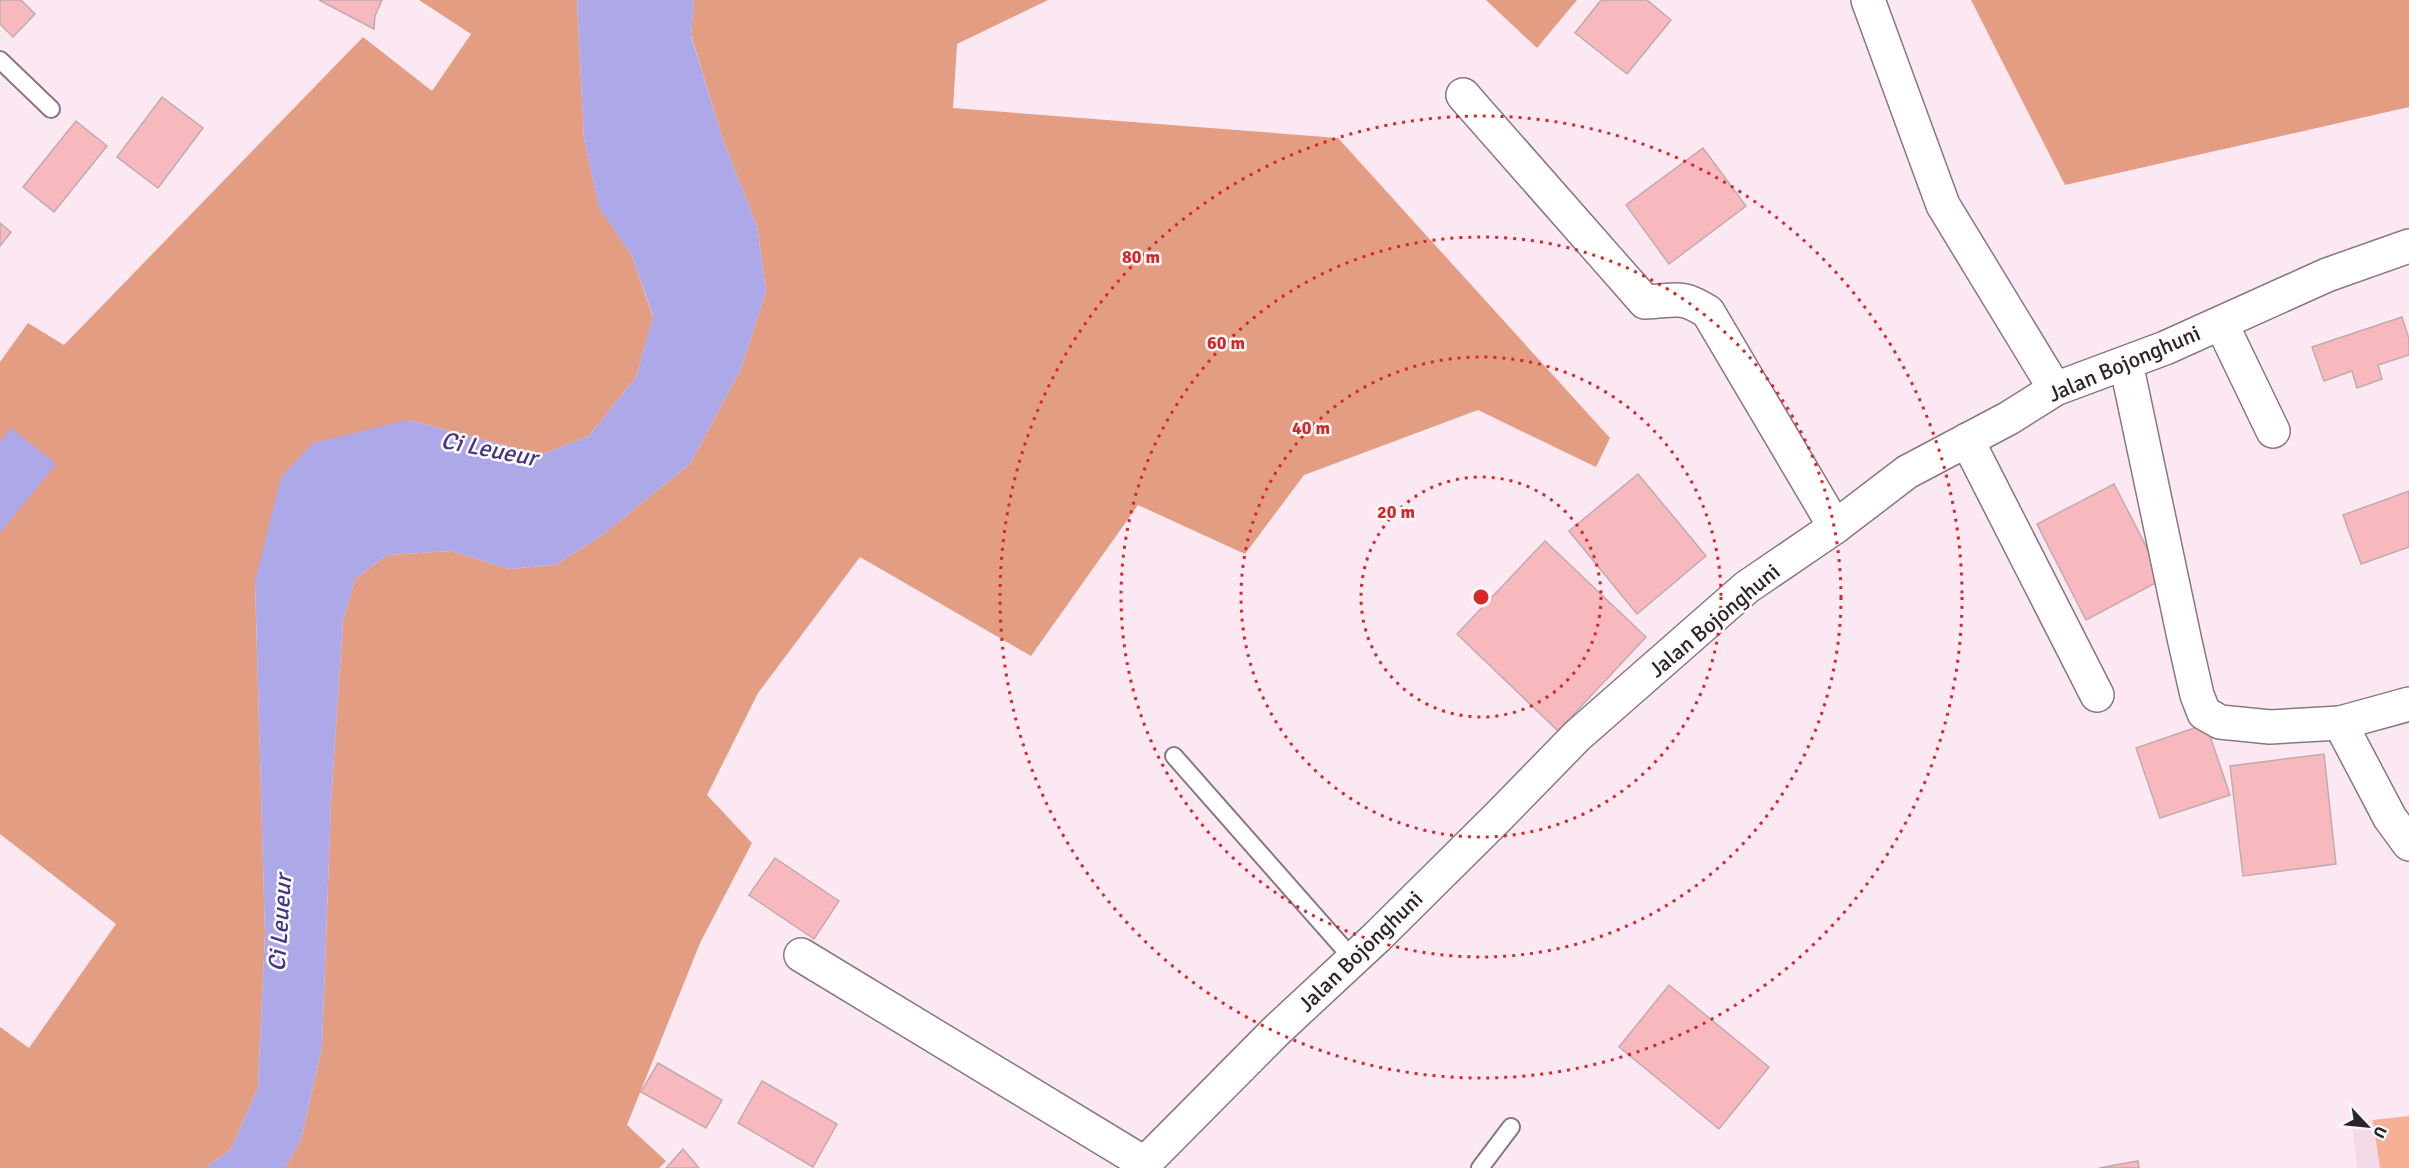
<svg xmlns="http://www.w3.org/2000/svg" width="2409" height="1168" font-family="Signika,sans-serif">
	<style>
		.built { fill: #f4d9e7 }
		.green { fill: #f6b096 }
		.forest { fill: #e39d83 }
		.water { fill: #ada9e9 }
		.building { fill: #f7b8be; stroke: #c1abad; stroke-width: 1.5 }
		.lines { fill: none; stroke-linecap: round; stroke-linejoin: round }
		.lane-casing { stroke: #887780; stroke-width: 20 }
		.street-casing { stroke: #887780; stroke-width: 36 }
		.lane { stroke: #fff; stroke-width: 16 }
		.street { stroke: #fff; stroke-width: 33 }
		.ring { fill: none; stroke: #d62828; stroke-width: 3; stroke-dasharray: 3 6 }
		.labels { text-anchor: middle; stroke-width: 5; stroke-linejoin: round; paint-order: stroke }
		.street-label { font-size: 22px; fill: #2b2428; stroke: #fefafc }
		.water-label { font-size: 24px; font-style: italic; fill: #433681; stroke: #fefafc }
		.centre { fill: #d62828; stroke: #fefafc; stroke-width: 3 }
		.ring-label { font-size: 18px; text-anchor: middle; font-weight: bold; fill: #d62828; stroke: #fefafc; stroke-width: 5; stroke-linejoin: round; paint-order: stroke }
	</style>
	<rect width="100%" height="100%" fill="#fce8f3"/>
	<!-- built -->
	<path class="built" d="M2409 1116V1168H2357L2352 1122Z"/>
	<!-- green -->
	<path class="green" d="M2409 1116V1168H2380L2373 1120Z"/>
	<!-- forest -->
	<g class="forest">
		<path d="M419 0H577L584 139 599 207 632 256 653 317 636 377 589 436 541 455 408 420 255 582 265 933 258 1087 231 1149 205 1168H0V1027L29 1048 116 924 0 834V362L28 323 64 345 363 37 432 91 471 34Z"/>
		<path d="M694 0H1048L957 44 953 108 1338 138 1610 438 1596 467 1478 410 1304 475 1245 554 1138 505 1031 656 860 557 758 693 707 795 752 843 700 943 627 1125 666 1161 659 1168H285L301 1140 322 1047 331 803 343 621 355 579 387 555 451 551 509 569 555 565 601 536 690 464 741 369 766 291 757 226 723 140 691 35Z"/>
		<path d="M1486 0H1577L1537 48Z"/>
		<path d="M1971 0H2409V107L2065 185Z"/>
	</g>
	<!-- water -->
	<g class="water">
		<path d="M577 0H694L691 36 723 140 757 226 766 291 741 369 690 464 601 536 555 565 509 569 451 551 387 555 355 579 343 621 331 803 322 1047 301 1140 285 1168H205L231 1149 258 1087 265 933 255 582 281 477 313 443 408 420 541 455 589 436 636 377 653 316 632 256 599 208 584 139Z"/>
		<path d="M11 428 56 464 0 533V442Z"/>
	</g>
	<!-- building -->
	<g class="building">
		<path d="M0 0H21L35 14 13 37 0 24Z"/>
		<path d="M319 0H382L375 16 374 29Z"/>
		<path d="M1601 0H1647L1671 20 1627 74 1575 33Z"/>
		<path d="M162 97 203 128 158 188 117 157Z"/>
		<path d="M76 121 107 146 54 212 23 187Z"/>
		<path d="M1703 148 1746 206 1669 264 1626 205Z"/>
		<path d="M0 223 11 232 0 246Z"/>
		<path d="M2402 317 2409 339V355L2378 365 2382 379 2357 388 2352 371 2324 381 2312 347Z"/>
		<path d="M1638 474 1706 556 1637 614 1569 531Z"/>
		<path d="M2114 484 2163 579 2086 620 2037 524Z"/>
		<path d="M2409 491V547L2361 564 2343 515Z"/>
		<path d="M1545 541 1646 637 1558 731 1457 634Z"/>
		<path d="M2206 724 2230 795 2160 818 2136 748Z"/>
		<path d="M2324 754 2336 864 2243 876 2230 766Z"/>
		<path d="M775 858 839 901 814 939 749 895Z"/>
		<path d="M1669 985 1769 1067 1719 1129 1619 1047Z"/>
		<path d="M658 1063 722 1100 706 1128 641 1092Z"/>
		<path d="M762 1081 837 1124 813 1167 738 1123Z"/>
		<path d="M683 1149 699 1168H666Z"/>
		<path d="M2138 1161 2139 1168H2099Z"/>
	</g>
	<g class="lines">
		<!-- lane casing -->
		<g class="lane-casing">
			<g id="lane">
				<path d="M0 60 51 109"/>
				<path d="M1174 756 1353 959"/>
				<path d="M1480 1168 1511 1127"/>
			</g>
		</g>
		<!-- street casing -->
		<g class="street-casing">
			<g id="street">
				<path d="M1868 0 1943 205 2055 389"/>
				<path d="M1463 95 1645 302C1676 301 1680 294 1708 312L1835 527"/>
				<path d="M2221 323 2273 431"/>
				<path d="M2126 363 2185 642 2197 695 2204 713 2220 722 2270 727 2340 723 2409 704"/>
				<path d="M1967 440 2097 695"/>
				<path d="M2340 723 2390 818 2409 844"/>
				<path d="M801 955 1144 1163"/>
				<path d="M1140 1168 1277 1030 1377 937 1498 817 1577 736 1747 587 1835 527 1907 472 2009 418 2055 389 2165 348 2327 275 2409 246"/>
			</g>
		</g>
		<!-- lane -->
		<use href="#lane" class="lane"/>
		<!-- street -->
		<use href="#street" class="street"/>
	</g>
	<!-- distance rings -->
	<g class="ring">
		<circle cx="1481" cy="597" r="120"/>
		<circle cx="1481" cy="597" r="240"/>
		<circle cx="1481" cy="597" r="360"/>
		<circle cx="1481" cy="597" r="481"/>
	</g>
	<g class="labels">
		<!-- street labels -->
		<g class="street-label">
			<text transform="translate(2124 363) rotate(-23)" y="8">Jalan Bojonghuni</text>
			<text transform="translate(1714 620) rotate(-40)" y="8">Jalan Bojonghuni</text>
			<text transform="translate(1360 951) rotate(-44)" y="8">Jalan Bojonghuni</text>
		</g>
		<!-- water labels -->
		<g class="water-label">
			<text transform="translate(489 449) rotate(11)" y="8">Ci Leueur</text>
			<text transform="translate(280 923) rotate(-86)" y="8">Ci Leueur</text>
		</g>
	</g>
	<circle cx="1481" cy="597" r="9" class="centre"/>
	<g class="ring-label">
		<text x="1141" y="263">80 m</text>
		<text x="1226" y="349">60 m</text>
		<text x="1311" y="434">40 m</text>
		<text x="1396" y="518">20 m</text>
	</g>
	<!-- north arrow -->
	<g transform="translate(2367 1126) rotate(116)" stroke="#fefafc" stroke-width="4.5" paint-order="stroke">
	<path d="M0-4.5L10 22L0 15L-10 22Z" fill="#2b2428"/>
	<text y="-9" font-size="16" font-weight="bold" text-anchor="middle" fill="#2b2428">U</text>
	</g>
</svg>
